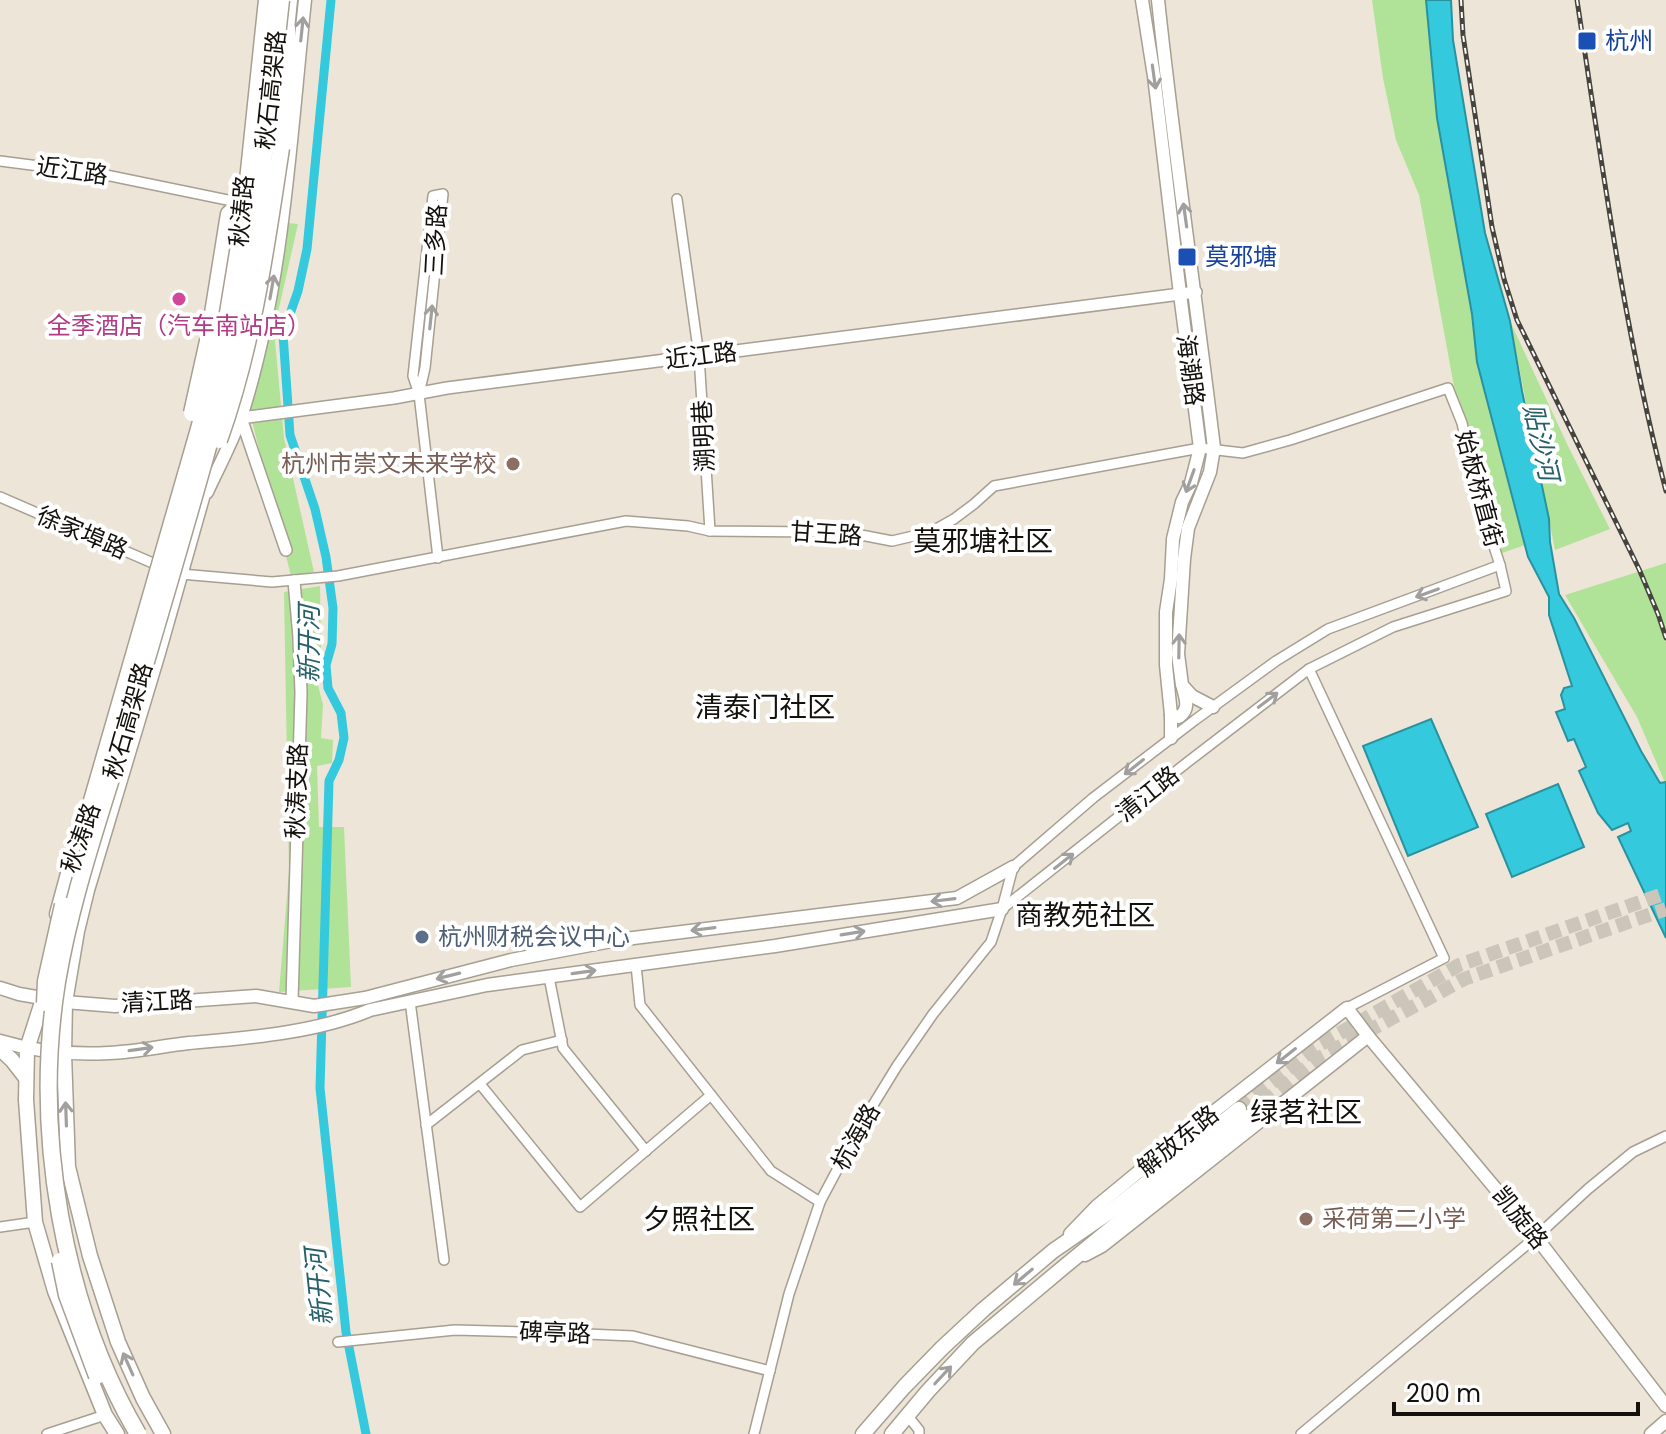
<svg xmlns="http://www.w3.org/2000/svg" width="1666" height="1434" font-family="Poppins,'Noto Sans SC',sans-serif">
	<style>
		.green { fill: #b0e398 }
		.water { fill: #34c9dd; stroke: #2a929f; stroke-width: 2 }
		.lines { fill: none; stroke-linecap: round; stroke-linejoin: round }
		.canal { stroke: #34c9dd; stroke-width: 9 }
		.primary-tunnel { stroke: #ccc5ba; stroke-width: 14; stroke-dasharray: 14 7; stroke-linecap: butt }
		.minor-casing { stroke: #a69f92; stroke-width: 12 }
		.tertiary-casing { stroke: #a69f92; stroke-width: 14 }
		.secondary-casing { stroke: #a69f92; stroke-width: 15 }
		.primary-casing { stroke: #a69f92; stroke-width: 17 }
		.trunk-casing { stroke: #a69f92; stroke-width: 19 }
		.minor { stroke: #fff; stroke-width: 9 }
		.tertiary { stroke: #fff; stroke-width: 11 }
		.secondary { stroke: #fff; stroke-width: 12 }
		.primary { stroke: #fff; stroke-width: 14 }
		.trunk { stroke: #fff; stroke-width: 16 }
		.rail-casing { stroke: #47433d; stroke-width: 5 }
		.rail { stroke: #fff; stroke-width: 2; stroke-dasharray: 6; stroke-linecap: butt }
		.trunk-bridge-casing { stroke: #a69f92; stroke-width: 19; stroke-linecap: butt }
		.trunk-bridge { stroke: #fff; stroke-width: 16 }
		.oneway { stroke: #a1a09e }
		.transit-dot { fill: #1a4fb4; stroke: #fff; stroke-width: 3 }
		.hotel-dot { fill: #d1479c; stroke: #fff; stroke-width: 3 }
		.education-dot { fill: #8d6e63; stroke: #fff; stroke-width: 3 }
		.service-dot { fill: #5c6f8a; stroke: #fff; stroke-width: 3 }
		.labels { text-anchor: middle; stroke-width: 8; stroke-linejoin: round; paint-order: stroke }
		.transit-label { font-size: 24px; fill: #164399; stroke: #fff; text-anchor: start }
		.street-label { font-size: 24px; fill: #14110d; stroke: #fff }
		.hotel-label { font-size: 24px; fill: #b23c85; stroke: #fff }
		.education-label { font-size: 24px; fill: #785e54; stroke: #fff; text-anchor: end }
		.service-label { font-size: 24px; fill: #4e5e75; stroke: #fff; text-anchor: start }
		.water-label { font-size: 26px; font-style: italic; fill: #266068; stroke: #fff }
		.quarter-label { font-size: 28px; fill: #14110d; stroke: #fff }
	</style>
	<rect width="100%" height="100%" fill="#ede5d8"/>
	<!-- green -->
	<g class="green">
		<path d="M1372 0H1426L1437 118 1472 314 1477 362 1525 545 1502 553C1485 503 1474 453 1457 403L1419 195 1396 140 1383 78Z"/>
		<path d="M262 220 298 224 274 330 284 438 314 572 291 576 252 421 241 364Z"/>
		<path d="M1510 321 1568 446 1610 529 1555 550Z"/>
		<path d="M1666 563V785L1637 717 1565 595Z"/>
		<path d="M320 586 321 652 318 685 323 705 321 738 333 740 332 763 317 766 319 827H344L351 987 279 992 289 872 284 592Z"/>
	</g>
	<!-- water -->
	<g class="water">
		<path d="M1426 0H1451L1453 40 1485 233 1510 321 1522 391 1549 519 1550 542 1559 594 1574 618 1641 751 1660 783 1666 782V938L1618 837 1631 831 1628 823 1612 830 1598 813 1579 771 1586 767 1574 739 1568 741 1556 712 1565 709 1561 695 1564 688 1572 686 1549 615V597L1528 557 1477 362 1472 314 1437 118Z"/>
		<path d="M1431 719 1478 827 1408 856 1363 746Z"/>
		<path d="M1558 784 1584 847 1512 877 1486 814Z"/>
	</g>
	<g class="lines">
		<!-- canal -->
		<path class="canal" d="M331 0 307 249 298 291 283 334 290 435 315 509 326 557 333 608 332 644 326 665 328 688 341 713 344 738 339 760 329 781 320 1088 346 1332 366 1434"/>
		<!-- primary-tunnel -->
		<g class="primary-tunnel">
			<path d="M1239 1109 1314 1048 1459 965 1666 893"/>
			<path d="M1247 1117 1317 1059 1464 979 1666 909"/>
		</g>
		<!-- minor casing -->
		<g class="minor-casing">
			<g id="minor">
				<path d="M0 161 101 174 242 203"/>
				<path d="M677 199 699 356 710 531"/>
				<path d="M419 394 425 368 443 194 433 196 413 376 419 394 438 558"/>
				<path d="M0 497 162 567"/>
				<path d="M181 574 272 582 338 576 626 521 688 526 710 531 817 532 861 535 892 541 931 532 954 519 974 504 994 486 1200 448 1243 453 1290 440 1448 388 1462 423 1477 494 1500 565 1506 591 1393 627 1309 669 1189 761 1002 909"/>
				<path d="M1309 669 1444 958 1347 1008"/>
				<path d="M636 965 640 1005 771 1171 820 1202"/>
				<path d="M549 977 563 1048 646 1151"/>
				<path d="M410 1001 444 1260"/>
				<path d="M480 1084 580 1207 711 1095"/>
				<path d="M426 1125 522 1050 562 1040"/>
				<path d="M0 1227 35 1222"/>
				<path d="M338 1342 455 1330 564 1333 633 1336 770 1371"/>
				<path d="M907 1415 919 1430V1434"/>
				<path d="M47 1434 105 1415"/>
				<path d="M754 1434 789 1294 820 1202 862 1123 897 1066 933 1014 991 942 1002 909 1013 867 1093 798 1195 720 1276 661 1328 629 1500 565"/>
				<path d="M1301 1434 1536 1237 1588 1189 1633 1152 1666 1136"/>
			</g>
		</g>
		<!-- tertiary casing -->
		<g class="tertiary-casing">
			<g id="tertiary">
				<path d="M236 416 241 418 394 398 447 388 1196 292"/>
				<path d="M241 418 286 550"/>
				<path d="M292 1001 301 693 299 637 294 581"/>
			</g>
		</g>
		<!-- secondary casing -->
		<g class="secondary-casing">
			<g id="secondary">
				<path d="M1142 0 1154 76 1180 294 1200 448 1191 483 1182 502 1173 539 1171 579 1166 612V665L1171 715V738"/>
				<path d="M1158 0C1174 150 1196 299 1214 448L1210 472 1188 528 1184 559 1178 654 1182 685 1192 696 1213 707"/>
				<path d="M207 492C219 466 233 440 242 414 284 280 290 139 305 0"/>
				<path d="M1171 715 1179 717C1190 709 1186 699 1183 688"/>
				<path d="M0 988 19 994 65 1002 115 1006 256 996 314 1006 365 998 511 960 617 940 957 898 1013 867"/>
				<path d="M0 1041C36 1052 72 1055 109 1053 136 1052 162 1046 189 1043 247 1038 315 1033 370 1010L487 985 775 946 1002 909"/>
				<path d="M1070 1234 1097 1206 1171 1145 1347 1008 1368 1036 1536 1237 1666 1406"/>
				<path d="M1085 1255 1102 1246 1368 1036"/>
				<path d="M1651 1434 1666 1421"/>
			</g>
		</g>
		<!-- primary casing -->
		<g class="primary-casing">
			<g id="primary">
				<path d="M286 39 290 0"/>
				<path d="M57 914 69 870 86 823"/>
				<path d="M45 993 27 1049 26 1100 35 1222 55 1291 105 1415 117 1434"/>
				<path d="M0 1049 12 1060 26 1078"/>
				<path d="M163 1434 143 1398 118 1342 90 1256 68 1167 64 1054 65 1002 77 931 87 890 158 653 207 480"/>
				<path d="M863 1434 904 1387 942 1348 984 1309 1053 1251 1111 1211 1239 1109"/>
				<path d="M892 1434 928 1391 973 1343 1065 1266 1247 1117"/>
			</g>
		</g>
		<!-- trunk casing -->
		<g class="trunk-casing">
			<g id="trunk">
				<path d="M281 148 289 53 287 28"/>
				<path d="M210 332 229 214 242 203"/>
			</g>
		</g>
		<!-- minor -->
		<use href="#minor" class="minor"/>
		<!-- tertiary -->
		<use href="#tertiary" class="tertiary"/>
		<!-- secondary -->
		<use href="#secondary" class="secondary"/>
		<!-- primary -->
		<use href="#primary" class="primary"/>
		<!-- trunk -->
		<use href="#trunk" class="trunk"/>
		<!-- rail casing -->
		<g class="rail-casing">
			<g id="rail">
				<path d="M1461 0 1463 35 1492 227 1504 279 1517 320 1639 569 1658 614 1666 638"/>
				<path d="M1577 0C1602 165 1624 330 1666 491"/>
			</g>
		</g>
		<!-- rail -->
		<use href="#rail" class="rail"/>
		<!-- trunk-bridge casing -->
		<g class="trunk-bridge-casing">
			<g id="trunk-bridge">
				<path d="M192 413 210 332"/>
				<path d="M219 440C253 345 266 247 281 148"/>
				<path d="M83 832 199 429 226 325 245 209 267 0"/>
				<path d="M45 1003 46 981 63 905"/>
				<path d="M60 1261 67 1295 97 1376"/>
				<path d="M138 1434C62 1304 33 1131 57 982 70 904 96 828 119 753 154 634 190 515 222 396 256 267 266 133 281 0"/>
			</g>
		</g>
		<!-- trunk-bridge -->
		<use href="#trunk-bridge" class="trunk-bridge"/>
	</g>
	<!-- one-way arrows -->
	<defs><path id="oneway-shaft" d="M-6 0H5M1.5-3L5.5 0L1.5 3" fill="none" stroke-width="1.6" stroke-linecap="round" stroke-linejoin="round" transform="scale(2)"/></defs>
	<g class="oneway">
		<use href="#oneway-shaft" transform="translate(302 29) rotate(-84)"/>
		<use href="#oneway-shaft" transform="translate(1154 77) rotate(82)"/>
		<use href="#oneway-shaft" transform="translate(1185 215) rotate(-98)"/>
		<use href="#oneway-shaft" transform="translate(272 287) rotate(-80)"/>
		<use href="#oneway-shaft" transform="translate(431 317) rotate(-84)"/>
		<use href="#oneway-shaft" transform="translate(1190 481) rotate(110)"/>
		<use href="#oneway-shaft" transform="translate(1427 593) rotate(160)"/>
		<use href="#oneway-shaft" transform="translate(1179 646) rotate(-89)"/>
		<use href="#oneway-shaft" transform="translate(1268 700) rotate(-37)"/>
		<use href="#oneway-shaft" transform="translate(1134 767) rotate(142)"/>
		<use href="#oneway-shaft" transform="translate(1064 861) rotate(-38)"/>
		<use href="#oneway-shaft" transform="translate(943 900) rotate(173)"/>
		<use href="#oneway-shaft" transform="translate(703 929) rotate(173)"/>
		<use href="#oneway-shaft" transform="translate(853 933) rotate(-9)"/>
		<use href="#oneway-shaft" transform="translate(584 972) rotate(-8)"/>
		<use href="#oneway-shaft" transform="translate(448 976) rotate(166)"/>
		<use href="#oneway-shaft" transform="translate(141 1049) rotate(-8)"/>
		<use href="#oneway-shaft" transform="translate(1286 1056) rotate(142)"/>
		<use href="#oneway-shaft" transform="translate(66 1114) rotate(-92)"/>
		<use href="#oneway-shaft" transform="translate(1023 1277) rotate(140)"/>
		<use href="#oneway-shaft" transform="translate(128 1364) rotate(-114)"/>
		<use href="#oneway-shaft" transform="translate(943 1375) rotate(-47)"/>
	</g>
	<!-- markers -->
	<g class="transit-dot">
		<rect x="1577" y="31" width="20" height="20" rx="4"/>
		<rect x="1177" y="247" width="20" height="20" rx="4"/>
	</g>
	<circle class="hotel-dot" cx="179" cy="299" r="8"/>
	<g class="education-dot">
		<circle cx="513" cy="464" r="8"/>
		<circle cx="1306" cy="1219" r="8"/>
	</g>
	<circle class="service-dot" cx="422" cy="937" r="8"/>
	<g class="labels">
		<!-- transit labels -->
		<g class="transit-label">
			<text x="1605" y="49">杭州</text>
			<text x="1205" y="265">莫邪塘</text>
		</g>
		<!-- street labels -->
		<g class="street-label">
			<text transform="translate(271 90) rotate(-84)" y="8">秋石高架路</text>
			<text transform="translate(72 171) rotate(8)" y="8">近江路</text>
			<text transform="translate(242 211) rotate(-85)" y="8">秋涛路</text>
			<text transform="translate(436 240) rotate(-87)" y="8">三多路</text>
			<text transform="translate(701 356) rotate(-7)" y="8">近江路</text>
			<text transform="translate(1190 370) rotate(82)" y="8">海潮路</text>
			<text transform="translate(704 436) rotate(-93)" y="8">溯明巷</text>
			<text transform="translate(1479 489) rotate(75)" y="8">始板桥直街</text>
			<text transform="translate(82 533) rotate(23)" y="8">徐家埠路</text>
			<text transform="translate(826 534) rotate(4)" y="8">甘王路</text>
			<text transform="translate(128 721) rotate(-74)" y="8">秋石高架路</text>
			<text transform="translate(297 791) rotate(-88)" y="8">秋涛支路</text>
			<text transform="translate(1148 794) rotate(-39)" y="8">清江路</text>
			<text transform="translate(81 838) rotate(-71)" y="8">秋涛路</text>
			<text transform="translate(157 1002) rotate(-3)" y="8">清江路</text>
			<text transform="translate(856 1137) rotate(-61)" y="8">杭海路</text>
			<text transform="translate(1178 1141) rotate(-39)" y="8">解放东路</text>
			<text transform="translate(1520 1218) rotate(51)" y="8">凯旋路</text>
			<text transform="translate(555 1333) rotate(2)" y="8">碑亭路</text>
		</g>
		<!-- hotel labels -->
		<g class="hotel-label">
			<text x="179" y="334">全季酒店（汽车南站店）</text>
		</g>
		<!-- education labels -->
		<g class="education-label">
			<text x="497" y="472">杭州市崇文未来学校</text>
			<text x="1322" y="1227" text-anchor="start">采荷第二小学</text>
		</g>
		<!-- service labels -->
		<g class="service-label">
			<text x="438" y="945">杭州财税会议中心</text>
		</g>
		<!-- water labels -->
		<g class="water-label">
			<text transform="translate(1541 442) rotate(77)" y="9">贴沙河</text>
			<text transform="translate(309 644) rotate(-90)" y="9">新开河</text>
			<text transform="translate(319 1287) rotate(-96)" y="9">新开河</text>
		</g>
		<!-- quarter labels -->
		<g class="quarter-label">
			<text x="983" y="551">莫邪塘社区</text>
			<text x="765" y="717">清泰门社区</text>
			<text x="1085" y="925">商教苑社区</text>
			<text x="1306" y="1122">绿茗社区</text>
			<text x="699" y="1229">夕照社区</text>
		</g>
	</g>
	<!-- scale -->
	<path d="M1394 1402v12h244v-12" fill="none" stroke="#14110d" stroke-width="4"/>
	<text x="1406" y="1402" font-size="24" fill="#14110d" stroke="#ffffff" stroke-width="6" paint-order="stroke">200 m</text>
</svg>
